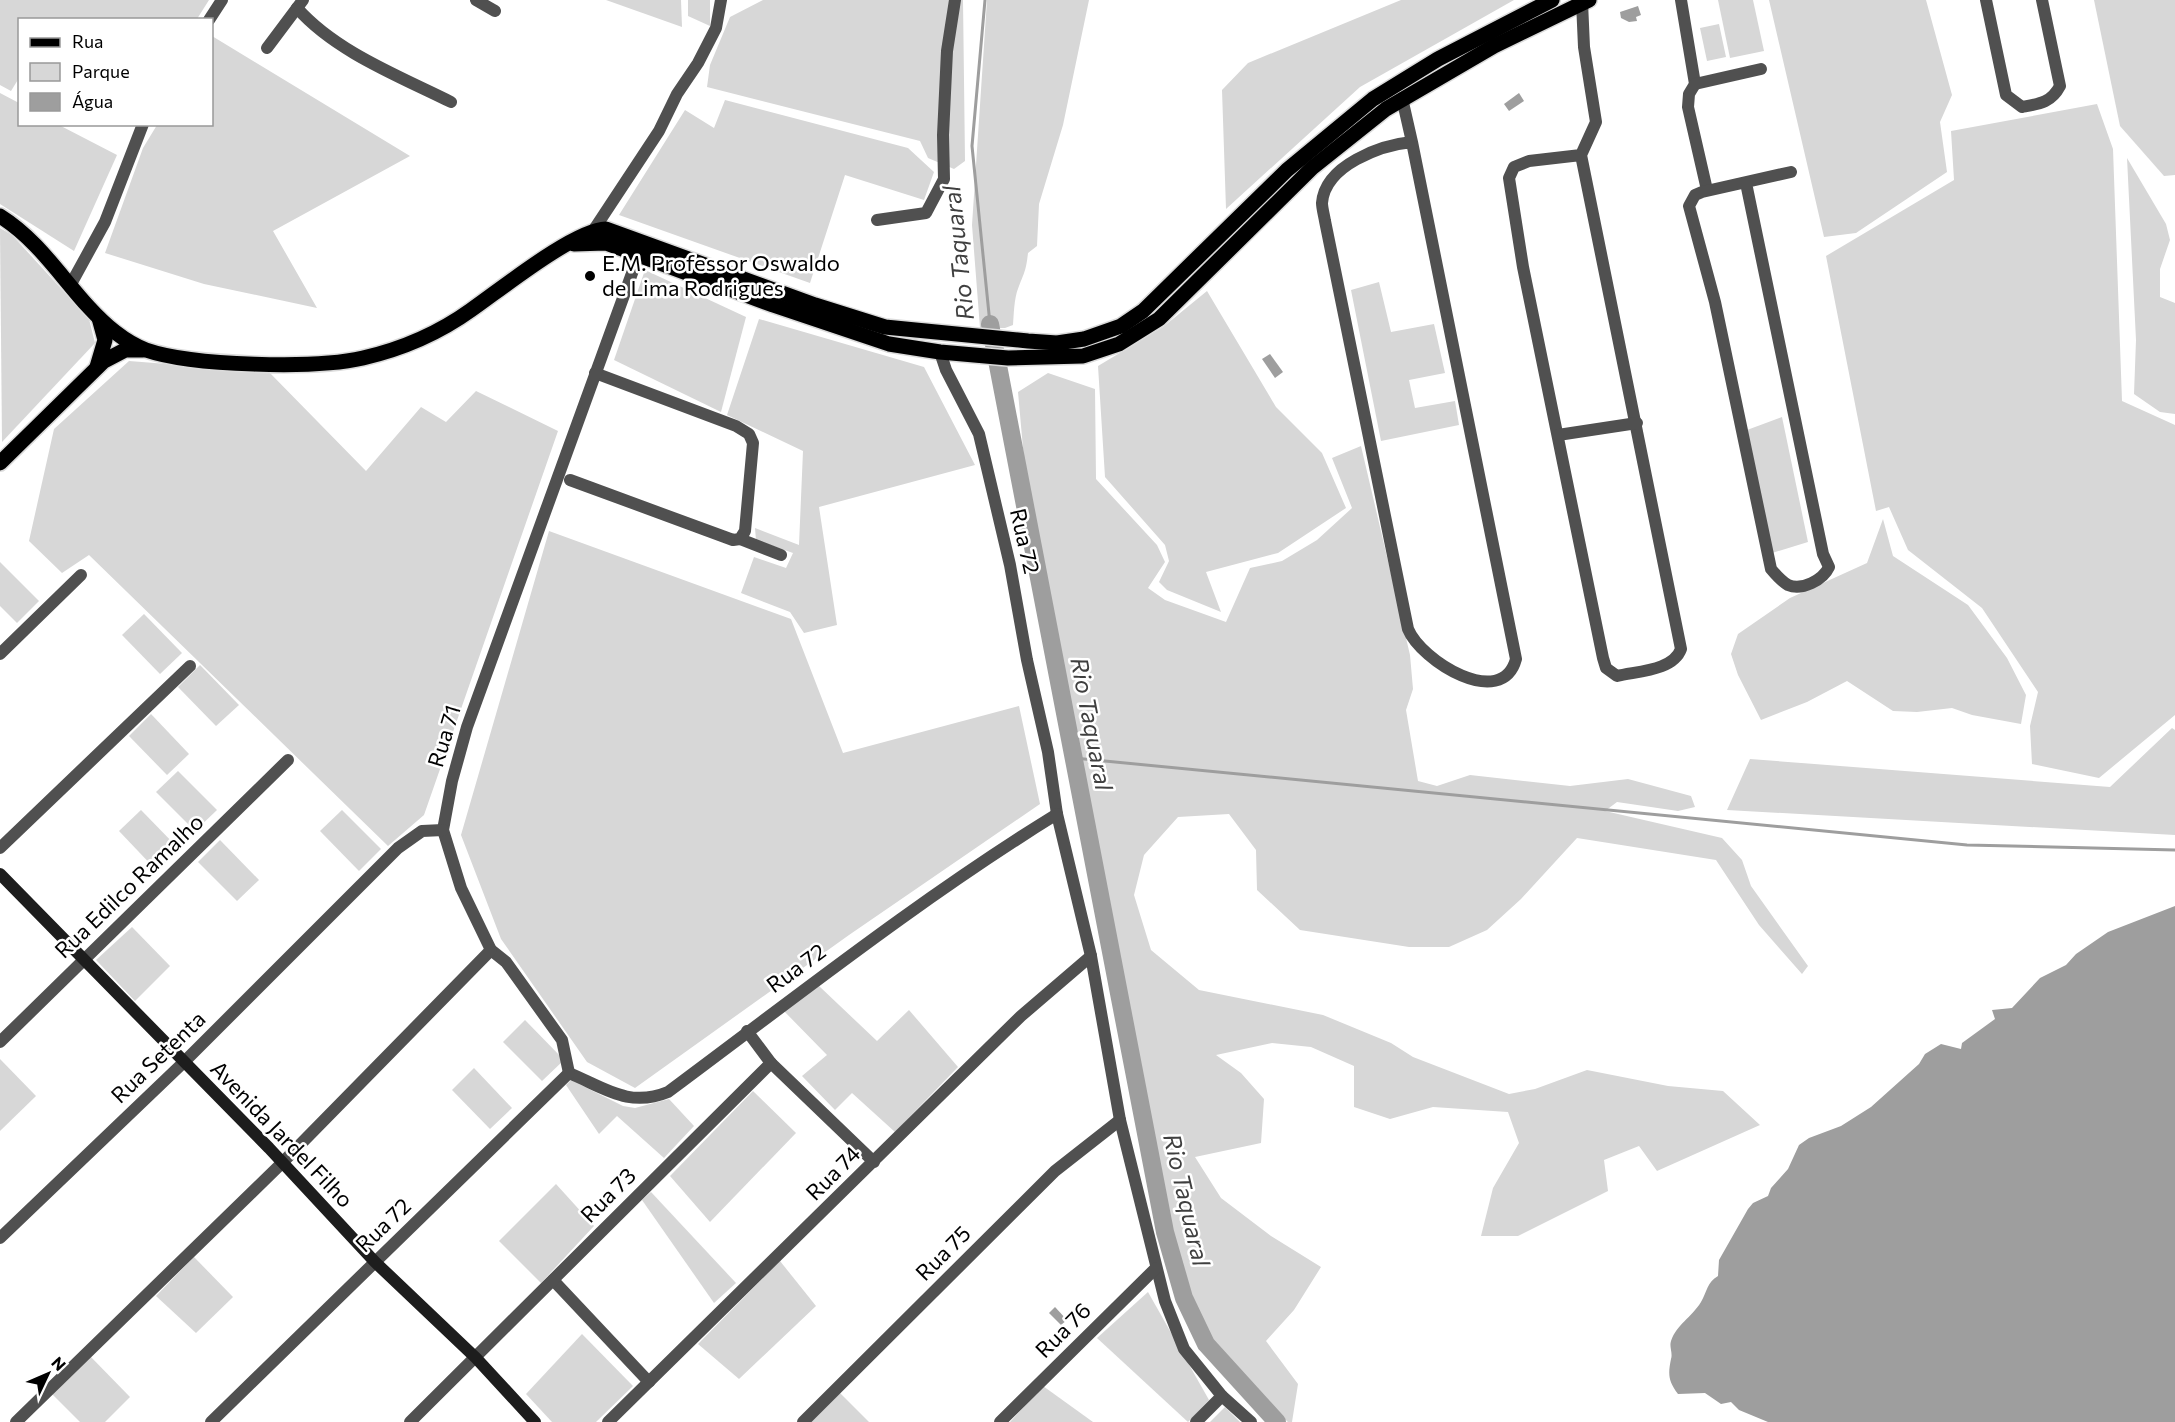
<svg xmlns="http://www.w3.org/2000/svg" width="2175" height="1422" font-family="Commissioner,sans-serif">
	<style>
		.green { fill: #d7d7d7 }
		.water { fill: #9e9e9e }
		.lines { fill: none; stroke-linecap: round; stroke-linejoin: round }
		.stream { stroke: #9e9e9e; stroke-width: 3 }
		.river { stroke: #9e9e9e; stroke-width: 18 }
		.primary-casing { stroke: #dbdbdb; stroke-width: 18 }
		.street { stroke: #505050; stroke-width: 12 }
		.secondary { stroke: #1d1d1d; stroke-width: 12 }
		.primary { stroke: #000; stroke-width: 15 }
		.poi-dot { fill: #000; stroke: #fff; stroke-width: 2 }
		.labels { text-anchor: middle; stroke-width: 5; stroke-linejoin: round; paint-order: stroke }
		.poi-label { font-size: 22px; fill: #000; stroke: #fff; text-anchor: start }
		.street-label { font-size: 22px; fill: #000; stroke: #fff }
		.water-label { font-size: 24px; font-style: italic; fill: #3f3f3f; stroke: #fff }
	</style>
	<rect width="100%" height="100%" fill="#fff"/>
	<!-- green -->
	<g class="green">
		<path d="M0 0H209L197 19 20 20 19 78 11 91 0 85Z"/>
		<path d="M606 0H681L682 27Z"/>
		<path d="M688 0H710V26L688 16Z"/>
		<path d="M763 0H963L965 161 954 169 928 158 920 141 707 87 710 65 730 17Z"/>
		<path d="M987 0H1089L1063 125 1039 204 1037 246 1028 253C1026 270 1025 271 1019 286 1014 298 1014 312 1013 325L1005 328H980L972 225Z"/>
		<path d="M1401 0H1514L1360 87 1226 209 1222 90 1248 63Z"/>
		<path d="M1718 0H1753L1764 51 1730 58Z"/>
		<path d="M1769 0H1926L1952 95 1940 122 1947 172 1856 233 1824 237Z"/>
		<path d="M2094 0H2175V175L2164 176 2120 126Z"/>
		<path d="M1719 24 1726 57 1707 61 1700 28Z"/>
		<path d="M212 36 410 156 273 231 317 308 204 284 105 253 143 148 157 125 212 124Z"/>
		<path d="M0 93 19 103 20 124 59 125 117 155 74 251 0 204Z"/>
		<path d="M725 100 908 148 934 172 924 200 845 175 810 283 619 215 685 110 714 128Z"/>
		<path d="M2097 104 2113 149 2122 401 2175 425V715L2099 778 2032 764 2030 726 2038 692 1982 608 1908 550 1889 507 1876 511 1826 256 1954 180 1951 131Z"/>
		<path d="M2127 158 2166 224 2170 240 2160 269V297L2175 303V414L2160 412 2134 394 2136 340Z"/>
		<path d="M0 228 12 235 89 319 95 343 2 442Z"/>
		<path d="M645 270 746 317 721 412 614 360Z"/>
		<path d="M1379 282 1391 332 1434 324 1445 373 1409 380 1415 408 1455 401 1459 425 1381 441 1351 290Z"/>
		<path d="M1207 291 1276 407 1322 453 1346 508 1278 553 1206 572 1221 612 1167 590 1159 582 1169 561 1165 545 1105 477 1098 366 1163 327Z"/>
		<path d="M759 319 924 367 975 465 819 507 837 625 804 633 790 612 741 593 754 557 786 568 793 553 756 540 755 528 799 545 803 451 727 415Z"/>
		<path d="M129 361 269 372 366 471 421 407 446 422 476 391 558 431 424 815 388 846 89 555 62 573 29 541 54 429Z"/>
		<path d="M1048 373 1095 389 1096 479 1157 545 1165 562 1148 588 1165 600 1226 622 1250 568 1282 561 1317 540 1352 508 1332 458 1361 446 1410 655 1413 689 1406 710 1418 781 1437 786 1470 775 1570 786 1628 779 1691 796 1695 807 1678 811 1617 802 1605 811 1722 838 1742 860 1751 886 1808 966 1802 974 1759 925 1716 860 1577 838 1521 899 1487 930 1449 947H1409L1300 930 1257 890 1256 850 1229 814 1178 817 1144 855 1134 895 1151 950 1199 990 1323 1015 1391 1043 1413 1057 1509 1094 1535 1089 1587 1070 1668 1086 1723 1091 1760 1125 1657 1171 1639 1146 1604 1160 1608 1191 1518 1236H1481L1493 1188 1519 1143 1508 1112 1433 1107 1390 1119 1354 1107V1066L1311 1047 1272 1043 1216 1055 1241 1073 1264 1099 1261 1143 1195 1157 1221 1198 1271 1236 1321 1267 1294 1310 1266 1341 1298 1384 1292 1422H1288L1260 1397 1210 1341 1185 1296 1065 729 1052 616 1028 504 1018 392Z"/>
		<path d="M1782 417 1808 542 1772 553 1747 430Z"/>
		<path d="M1883 519 1893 556 1968 605 2007 658 2026 695 2021 724 1972 715 1952 708 1917 712 1893 711 1847 681 1807 702 1761 720 1738 675 1731 654 1738 634 1790 598 1867 563Z"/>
		<path d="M549 531 791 619 843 753 1019 706 1040 804 849 935 635 1088 587 1062 501 939 461 835Z"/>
		<path d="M0 562 39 601 17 623 0 606Z"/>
		<path d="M144 614 182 653 160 674 122 635Z"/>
		<path d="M200 665 239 705 216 726 178 687Z"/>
		<path d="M151 714 189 754 167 775 129 736Z"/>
		<path d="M2172 728 2175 730V835L1727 810 1750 759 2110 787Z"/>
		<path d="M178 771 217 810 195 831 156 792Z"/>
		<path d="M141 810 179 849 157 871 119 831Z"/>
		<path d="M342 810 381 849 359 871 320 831Z"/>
		<path d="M220 840 259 880 237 901 198 862Z"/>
		<path d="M132 927 170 966 135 1001 96 960Z"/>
		<path d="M819 986 877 1041 909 1010 958 1067 895 1132 852 1093 835 1110 802 1076 827 1055 782 1009Z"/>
		<path d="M525 1020 564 1060 542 1081 503 1042Z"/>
		<path d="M0 1059 36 1096 0 1131Z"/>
		<path d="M474 1068 512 1108 490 1129 452 1090Z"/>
		<path d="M571 1080 623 1106 635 1108 669 1099 694 1126 664 1158 617 1116 599 1134 566 1085Z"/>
		<path d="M753 1091 796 1133 710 1222 670 1176Z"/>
		<path d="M556 1184 594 1226 541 1283 499 1241Z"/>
		<path d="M651 1192 736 1283 714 1303 642 1200Z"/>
		<path d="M194 1257 233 1297 196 1333 156 1296Z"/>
		<path d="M780 1261 816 1306 739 1379 698 1344Z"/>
		<path d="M1148 1292 1209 1400 1188 1422 1097 1338Z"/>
		<path d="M582 1334 633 1386 596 1422H552L526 1394Z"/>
		<path d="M88 1354 130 1397 105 1422H80L50 1392Z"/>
		<path d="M1043 1386 1093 1422H1010Z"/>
		<path d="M840 1393 869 1422H810Z"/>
		<path d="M1225 1407 1240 1422H1210Z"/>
	</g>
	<!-- water -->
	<g class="water">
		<path d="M1638 6 1641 15 1636 17 1637 21 1629 22 1621 18 1620 12Z"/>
		<path d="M1519 93 1524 101 1509 111 1504 104Z"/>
		<path d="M1270 354 1283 372 1275 378 1262 359Z"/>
		<path d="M2175 906V1422H1768L1739 1410 1731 1402 1721 1404 1705 1393 1678 1394C1668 1381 1668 1374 1671 1359 1673 1353 1669 1347 1671 1341 1677 1324 1691 1318 1701 1302 1707 1292 1707 1282 1718 1276L1719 1260 1748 1209 1753 1203 1768 1196 1771 1188 1788 1169 1799 1145 1809 1138 1841 1126 1871 1107 1919 1064 1925 1054 1941 1044 1961 1049 1962 1043 1995 1019 1992 1010 2012 1008 2040 978 2066 965 2076 954 2108 932Z"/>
		<path d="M1055 1307 1067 1320 1061 1325 1049 1313Z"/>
	</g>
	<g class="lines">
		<!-- stream -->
		<g class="stream">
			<path d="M985 0 972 146 990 324"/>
			<path d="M1074 758 1967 845 2175 850"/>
		</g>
		<!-- river -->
		<path class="river" d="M990 324 1165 1232 1184 1298 1206 1344 1277 1422"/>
		<!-- primary casing -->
		<g class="primary-casing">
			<g id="primary">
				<path d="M0 216C48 246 72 298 115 332 124 339 135 346 146 350 192 366 316 369 363 358 402 349 439 333 471 310 500 290 574 230 606 229L815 305 885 327 1028 341 1057 343 1084 339 1121 326 1143 311 1287 170 1373 99 1438 59 1552 0"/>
				<path d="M574 244 606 243 773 305 889 344 940 352 1008 358 1083 356 1119 344 1159 319 1312 168 1386 109 1494 46 1589 0"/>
				<path d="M97 367 105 340 99 318"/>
				<path d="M0 463 104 361 125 350H143"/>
			</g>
		</g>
		<!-- street -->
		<g class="street">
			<path d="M476 0 495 11"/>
			<path d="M1681 0 1695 84 1689 94 1688 107 1707 190"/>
			<path d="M1986 0 2006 95 2022 107C2039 104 2051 103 2060 86L2042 0"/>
			<path d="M297 8C336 52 399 76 451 102"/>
			<path d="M209 20 222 0"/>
			<path d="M267 48 303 0"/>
			<path d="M1695 84 1761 69"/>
			<path d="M1402 98 1412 142 1516 659C1502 711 1421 661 1408 629L1325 221C1324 215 1322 208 1322 203 1325 165 1381 145 1412 142"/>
			<path d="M1581 155 1529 161 1514 167 1509 178 1523 267 1603 658 1606 668 1617 676C1637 671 1673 671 1681 649L1581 155 1596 122 1584 47 1582 2"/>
			<path d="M1746 183 1823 554 1829 567C1823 580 1802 591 1788 585 1781 581 1776 575 1771 569L1715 302 1689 206 1695 195 1702 192 1791 172"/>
			<path d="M877 220 926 213 944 179 943 135 947 51 955 0"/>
			<path d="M593 231 659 131 677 94 698 63 716 28 721 0"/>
			<path d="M71 284 105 222 143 124"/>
			<path d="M940 352 946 370 979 434 1010 565 1027 660 1048 752 1057 814 1091 956 1120 1120 1165 1301 1184 1349 1222 1396 1251 1422"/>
			<path d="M1558 435 1637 423"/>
			<path d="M570 480 733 540 740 539 745 531 753 443 749 434 736 426 595 373"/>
			<path d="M740 539 781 555"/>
			<path d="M0 654 81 575"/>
			<path d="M0 848 190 666"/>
			<path d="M747 1031 771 1063 874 1162"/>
			<path d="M0 1042 288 760"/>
			<path d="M569 1073 562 1040 506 962 491 950 461 888 443 830 452 781 467 727 639 254"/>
			<path d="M569 1073C605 1088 629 1108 668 1092 796 997 921 898 1057 814"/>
			<path d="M0 1238 184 1062 398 848 422 831 443 830"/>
			<path d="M553 1280 649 1382"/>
			<path d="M16 1422 282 1163 491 950"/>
			<path d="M211 1422 569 1073"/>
			<path d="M410 1422 771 1063"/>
			<path d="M608 1422 1021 1016 1091 956"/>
			<path d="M803 1422 1055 1171 1120 1120"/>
			<path d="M1000 1422 1156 1268"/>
			<path d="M1196 1422 1222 1396"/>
		</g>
		<!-- secondary -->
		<path class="secondary" d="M0 874 269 1148 375 1262 476 1358 535 1422"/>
		<!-- primary -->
		<use href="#primary" class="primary"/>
	</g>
	<!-- markers -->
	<circle class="poi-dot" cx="590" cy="276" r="6"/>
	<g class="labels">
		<!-- poi labels -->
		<g class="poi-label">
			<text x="602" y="271">E.M. Professor Oswaldo<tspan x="602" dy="25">de Lima Rodrigues</tspan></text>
		</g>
		<!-- street labels -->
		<g class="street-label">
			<text transform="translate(1025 541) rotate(77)" y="8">Rua 72</text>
			<text transform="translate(444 736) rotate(-73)" y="8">Rua 71</text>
			<text transform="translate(129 886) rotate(-44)" y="8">Rua Edilco Ramalho</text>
			<text transform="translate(796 968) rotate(-36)" y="8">Rua 72</text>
			<text transform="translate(158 1057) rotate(-44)" y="8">Rua Setenta</text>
			<text transform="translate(282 1134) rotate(46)" y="8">Avenida Jardel Filho</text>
			<text transform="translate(833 1173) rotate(-45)" y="8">Rua 74</text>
			<text transform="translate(608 1195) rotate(-45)" y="8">Rua 73</text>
			<text transform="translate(383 1225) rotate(-44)" y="8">Rua 72</text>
			<text transform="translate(943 1253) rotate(-45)" y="8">Rua 75</text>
			<text transform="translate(1063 1330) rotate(-45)" y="8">Rua 76</text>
		</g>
		<!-- water labels -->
		<g class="water-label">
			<text transform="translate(959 253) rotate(-96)" y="8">Rio Taquaral</text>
			<text transform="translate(1091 724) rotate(79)" y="8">Rio Taquaral</text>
			<text transform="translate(1186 1200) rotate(77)" y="8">Rio Taquaral</text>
		</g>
	</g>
	<!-- legend -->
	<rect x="18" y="18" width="195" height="108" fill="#ffffff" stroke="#999999" stroke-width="1.5"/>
	<rect x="30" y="38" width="30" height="9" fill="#000000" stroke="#999999" stroke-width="1.5"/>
	<text x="72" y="48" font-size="18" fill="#000000">Rua</text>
	<rect x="30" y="63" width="30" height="18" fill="#d7d7d7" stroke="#999999" stroke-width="1.5"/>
	<text x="72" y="78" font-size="18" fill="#000000">Parque</text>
	<rect x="30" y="93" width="30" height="18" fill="#9e9e9e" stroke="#999999" stroke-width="1.5"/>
	<text x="72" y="108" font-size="18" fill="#000000">Água</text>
	<!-- north arrow -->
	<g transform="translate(48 1374) rotate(46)" stroke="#ffffff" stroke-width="4.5" paint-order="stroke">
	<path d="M0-4.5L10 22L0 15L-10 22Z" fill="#000000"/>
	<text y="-9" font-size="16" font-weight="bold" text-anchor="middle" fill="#000000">N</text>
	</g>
</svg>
